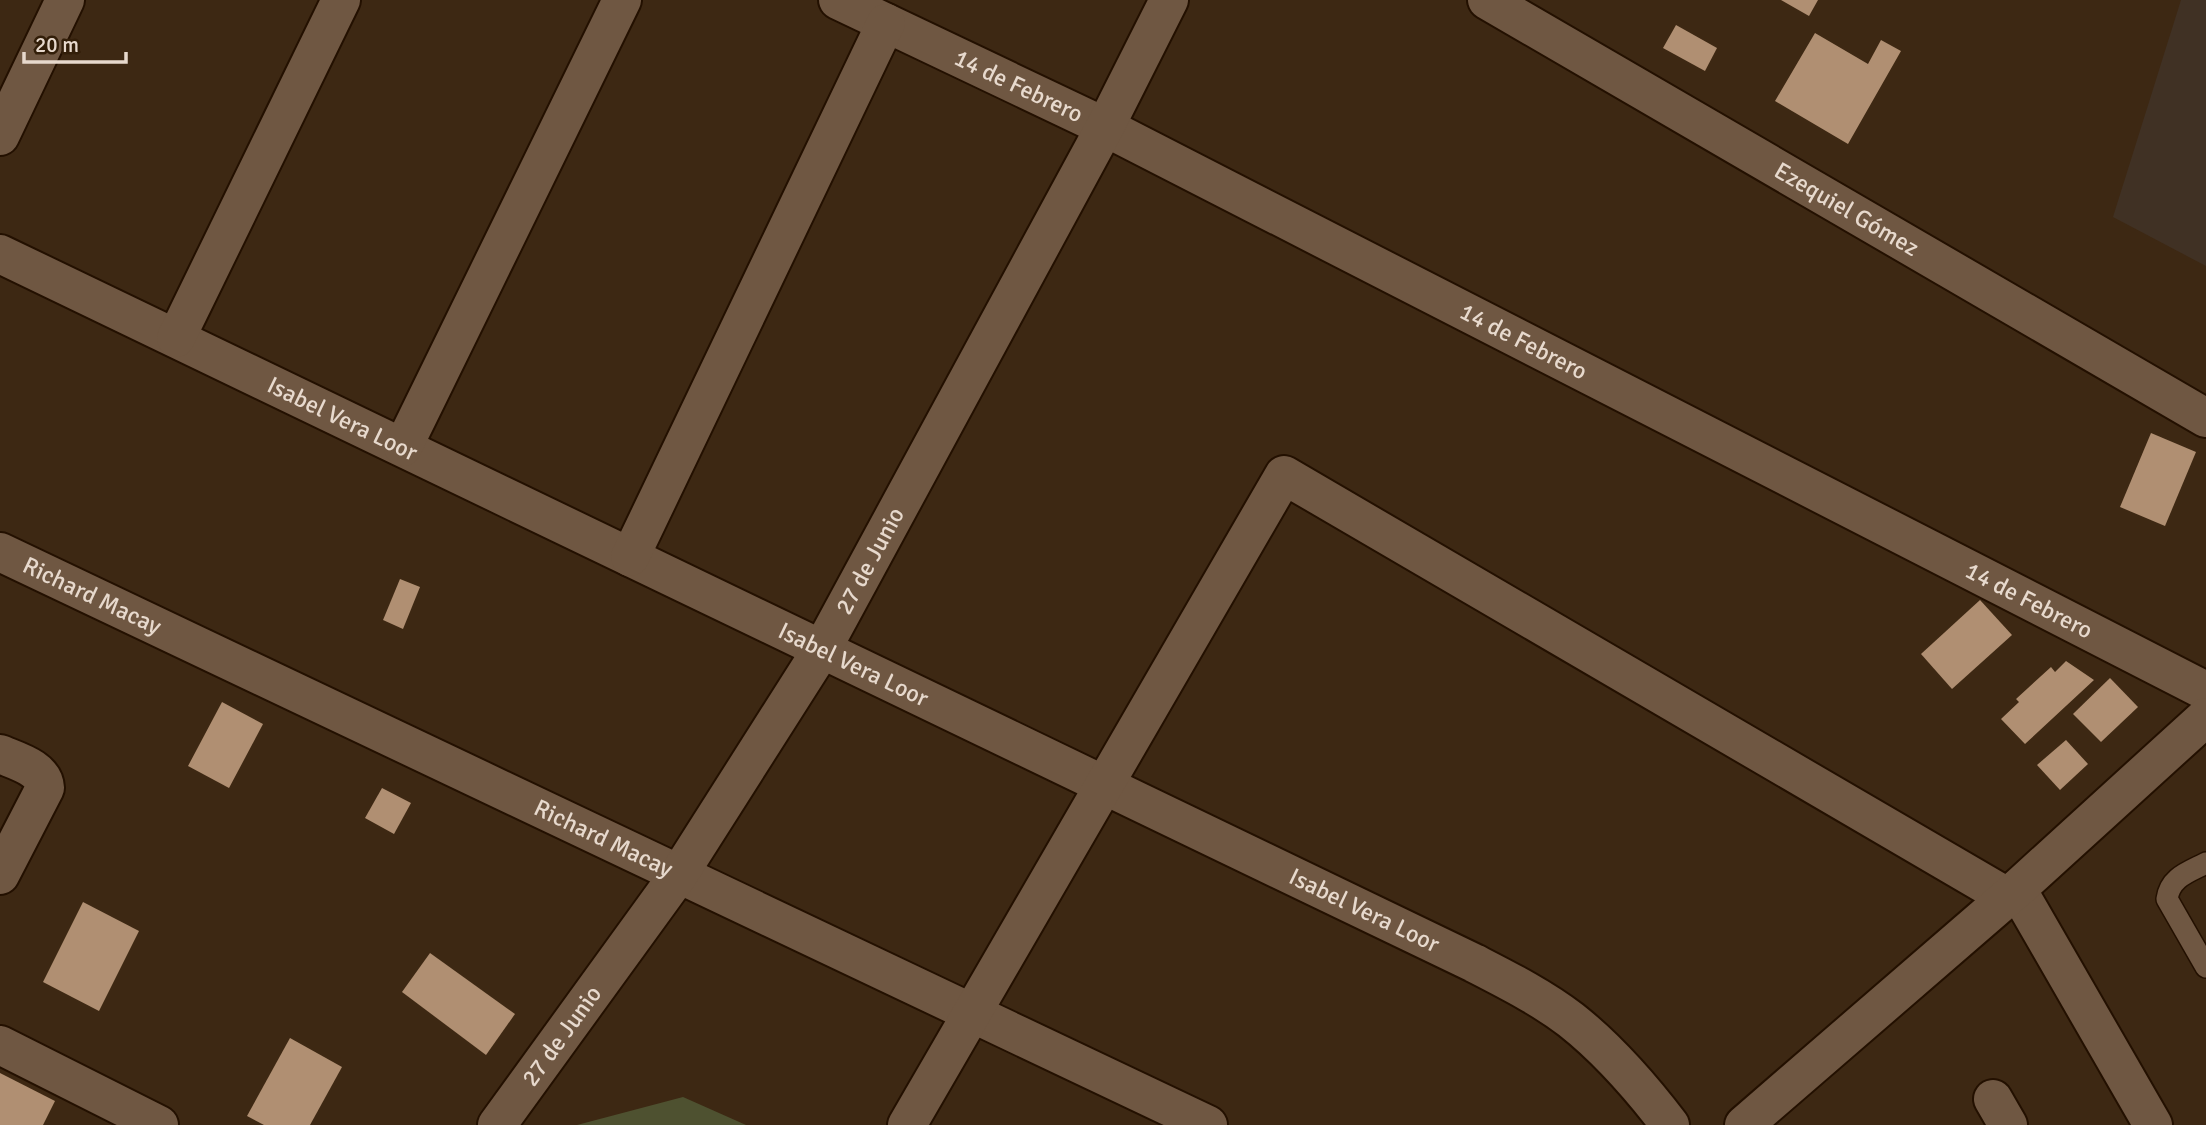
<svg xmlns="http://www.w3.org/2000/svg" width="2206" height="1125" font-family="Signika,sans-serif">
	<style>
		.education { fill: #403124 }
		.green { fill: #4e5130 }
		.building { fill: #b08f72 }
		.lines { fill: none; stroke-linecap: round; stroke-linejoin: round }
		.lane-casing { stroke: #231000; stroke-width: 24 }
		.street-casing { stroke: #231000; stroke-width: 42 }
		.lane { stroke: #6f5742; stroke-width: 21 }
		.street { stroke: #6f5742; stroke-width: 38 }
		.labels { text-anchor: middle; stroke-width: 7; stroke-linejoin: round; paint-order: stroke }
		.street-label { font-size: 24px; fill: #e7d9cd; stroke: #321e09 }
	</style>
	<rect width="100%" height="100%" fill="#3d2813"/>
	<!-- education -->
	<path class="education" d="M2181 0H2206V266L2113 217Z"/>
	<!-- green -->
	<path class="green" d="M683 1097 746 1125H577Z"/>
	<!-- building -->
	<g class="building">
		<path d="M1781 0H1818L1809 16Z"/>
		<path d="M1676 25 1717 48 1705 71 1663 48Z"/>
		<path d="M1815 33 1868 64 1881 40 1901 51 1848 144 1775 101Z"/>
		<path d="M2151 433 2196 452 2165 526 2120 507Z"/>
		<path d="M400 579 420 587 403 629 383 620Z"/>
		<path d="M1980 600 2012 635 1952 689 1921 654Z"/>
		<path d="M2066 661 2094 680 2025 744 2001 719 2019 702 2016 699 2051 667 2055 672Z"/>
		<path d="M2110 678 2138 707 2101 742 2073 714Z"/>
		<path d="M222 702 263 724 229 788 188 766Z"/>
		<path d="M2066 740 2088 764 2060 790 2037 765Z"/>
		<path d="M382 788 411 803 394 834 365 818Z"/>
		<path d="M83 902 139 931 99 1011 43 982Z"/>
		<path d="M430 953 515 1014 486 1055 402 992Z"/>
		<path d="M290 1038 342 1067 310 1125H264L247 1116Z"/>
		<path d="M0 1073 55 1101 43 1125H0Z"/>
	</g>
	<g class="lines">
		<!-- lane casing -->
		<g class="lane-casing">
			<path id="lane" d="M2206 863C2189 872 2170 877 2167 899L2206 967"/>
		</g>
		<!-- street casing -->
		<g class="street-casing">
			<g id="street">
				<path id="s1" d="M838 0 1105 127 2206 691"/>
				<path id="s2" d="M1487 0 2206 418"/>
				<path d="M0 136 65 0"/>
				<path id="s3" d="M0 254 1474 963C1507 980 1541 997 1571 1020 1609 1050 1641 1087 1670 1125"/>
				<path d="M176 338 341 0"/>
				<path d="M403 447 622 0"/>
				<path id="s4" d="M0 552 1208 1125"/>
				<path d="M630 557 886 23"/>
				<path d="M0 754C16 761 44 768 45 788L0 875"/>
				<path d="M0 1045 159 1125"/>
				<path d="M1993 1099 2008 1125"/>
				<path id="s5" d="M497 1125 679 874 822 649 1105 127 1169 0"/>
				<path d="M907 1125 1284 475 2007 897 2017 889 2153 1125"/>
				<path d="M1744 1125 2017 889 2206 717"/>
			</g>
		</g>
		<!-- lane -->
		<use href="#lane" class="lane"/>
		<!-- street -->
		<use href="#street" class="street"/>
	</g>
	<g class="labels">
		<!-- street labels -->
		<g class="street-label">
			<text dy="8" stroke="none"><textPath href="#s1" startOffset="200">14 de Febrero</textPath></text>
			<text dy="8" stroke="none"><textPath href="#s2" startOffset="416">Ezequiel Gómez</textPath></text>
			<text dy="8" stroke="none"><textPath href="#s1" startOffset="766">14 de Febrero</textPath></text>
			<text dy="8" stroke="none"><textPath href="#s3" startOffset="380">Isabel Vera Loor</textPath></text>
			<text dy="8" stroke="none"><textPath href="#s5" startOffset="677">27 de Junio</textPath></text>
			<text dy="8" stroke="none"><textPath href="#s4" startOffset="102">Richard Macay</textPath></text>
			<text dy="8" stroke="none"><textPath href="#s1" startOffset="1334">14 de Febrero</textPath></text>
			<text dy="8" stroke="none"><textPath href="#s3" startOffset="947">Isabel Vera Loor</textPath></text>
			<text dy="8" stroke="none"><textPath href="#s4" startOffset="668">Richard Macay</textPath></text>
			<text dy="8" stroke="none"><textPath href="#s3" startOffset="1514">Isabel Vera Loor</textPath></text>
			<text dy="8" stroke="none"><textPath href="#s5" startOffset="110">27 de Junio</textPath></text>
		</g>
	</g>
	<!-- scale -->
	<path d="M24 52v10h102v-10" fill="none" stroke="#e7d9cd" stroke-width="3.5"/>
	<text x="35" y="52" font-size="21" fill="#e7d9cd" stroke="#321e09" stroke-width="5" paint-order="stroke">20 m</text>
</svg>
